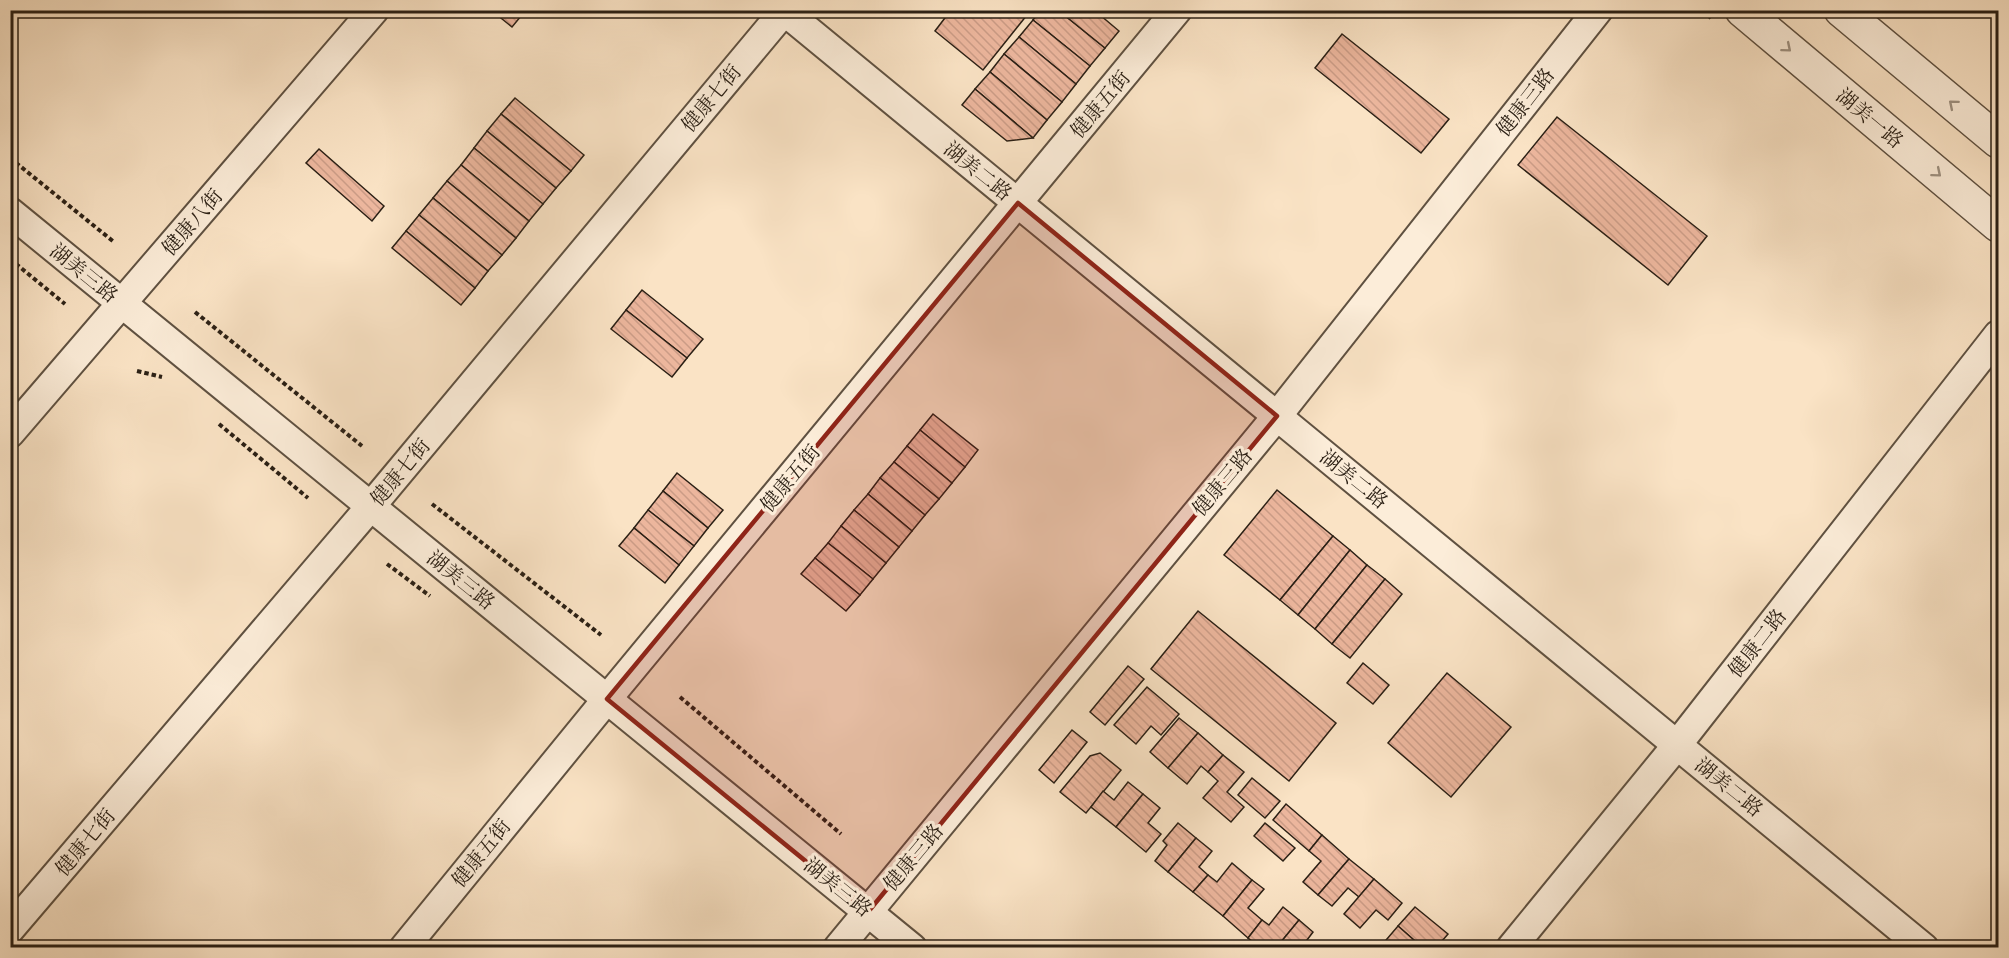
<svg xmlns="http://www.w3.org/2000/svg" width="2009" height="958" font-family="'Libre Bodoni','Noto Serif TC',serif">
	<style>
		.building { fill: url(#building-back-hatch); stroke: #2b2015; stroke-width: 1.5 }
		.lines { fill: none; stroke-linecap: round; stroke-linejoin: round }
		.minor-casing { stroke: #5f5141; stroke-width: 32 }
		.tertiary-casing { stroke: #5f5141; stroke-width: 36 }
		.path { stroke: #2b2015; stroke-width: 4; stroke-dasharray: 4.5 3; stroke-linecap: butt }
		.minor { stroke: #fcedd9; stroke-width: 28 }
		.tertiary { stroke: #fcedd9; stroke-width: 33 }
		.oneway { stroke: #9e9181 }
		.marked { fill: #8f2418; fill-opacity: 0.2; stroke: #8f2418; stroke-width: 4.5; stroke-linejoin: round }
		.labels { text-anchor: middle; stroke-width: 6; stroke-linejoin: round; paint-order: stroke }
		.street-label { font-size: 20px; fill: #2b2015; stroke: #fcedd9 }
	</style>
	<defs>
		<pattern id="building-back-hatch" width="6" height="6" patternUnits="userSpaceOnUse" patternTransform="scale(1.5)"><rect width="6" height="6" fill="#ecb69d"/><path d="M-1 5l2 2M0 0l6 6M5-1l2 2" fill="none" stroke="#cb9c86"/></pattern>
	</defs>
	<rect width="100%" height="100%" fill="#fae3c5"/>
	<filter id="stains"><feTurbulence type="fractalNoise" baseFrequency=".00333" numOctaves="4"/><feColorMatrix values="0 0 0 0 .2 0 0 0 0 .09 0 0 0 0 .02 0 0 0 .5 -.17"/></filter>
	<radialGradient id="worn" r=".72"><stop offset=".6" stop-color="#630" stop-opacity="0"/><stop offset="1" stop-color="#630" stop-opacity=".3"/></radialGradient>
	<!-- building -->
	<g class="building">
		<path d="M491 10H526L512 27Z"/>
		<path d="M951 10H1031L983 70 935 31Z"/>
		<path d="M1041 10H1058L1105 48 1090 66 1033 20Z"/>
		<path d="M1058 10H1094L1119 31 1105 48Z"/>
		<path d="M1033 20 1090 66 1076 84 1019 37Z"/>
		<path d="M1342 34 1449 119 1421 153 1315 68Z"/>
		<path d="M1019 37 1076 84 1062 102 1004 54Z"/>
		<path d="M1004 54 1062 102 1047 120 990 72Z"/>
		<path d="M990 72 1047 120 1033 138 975 89Z"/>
		<path d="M975 89 1033 138 1007 141 962 105Z"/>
		<path d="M515 98 584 155 571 171 501 114Z"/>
		<path d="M501 114 571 171 556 188 487 131Z"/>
		<path d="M1557 117 1707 236 1668 285 1518 165Z"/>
		<path d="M487 131 556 188 543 204 474 148Z"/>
		<path d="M474 148 543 204 529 221 461 165Z"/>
		<path d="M319 149 384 206 372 221 306 163Z"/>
		<path d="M461 165 529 221 516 238 447 181Z"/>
		<path d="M447 181 516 238 502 255 433 198Z"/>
		<path d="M433 198 502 255 488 271 419 215Z"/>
		<path d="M419 215 488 271 475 288 406 231Z"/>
		<path d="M406 231 475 288 461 305 392 248Z"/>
		<path d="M642 290 703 339 687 358 626 310Z"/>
		<path d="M626 310 687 358 672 377 611 329Z"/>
		<path d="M933 414 978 450 965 467 920 430Z"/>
		<path d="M920 430 965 467 952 483 907 446Z"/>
		<path d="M907 446 952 483 939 499 894 462Z"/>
		<path d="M894 462 939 499 925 515 880 478Z"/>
		<path d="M677 473 723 510 708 528 663 491Z"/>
		<path d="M880 478 925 515 912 531 868 494Z"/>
		<path d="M1277 490 1333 536 1280 600 1224 555Z"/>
		<path d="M663 491 708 528 694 546 648 510Z"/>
		<path d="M868 494 912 531 899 547 854 510Z"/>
		<path d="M648 510 694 546 679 565 634 528Z"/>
		<path d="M854 510 899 547 886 563 841 526Z"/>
		<path d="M841 526 886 563 873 579 828 543Z"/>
		<path d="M634 528 679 565 665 583 619 546Z"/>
		<path d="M1333 536 1350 550 1298 615 1280 600Z"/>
		<path d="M828 543 873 579 860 595 815 558Z"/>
		<path d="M1350 550 1367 565 1315 629 1298 615Z"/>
		<path d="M815 558 860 595 846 611 801 574Z"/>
		<path d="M1367 565 1385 579 1332 644 1315 629Z"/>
		<path d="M1385 579 1402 594 1350 658 1332 644Z"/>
		<path d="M1198 611 1336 723 1289 781 1151 669Z"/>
		<path d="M1363 663 1389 685 1373 704 1347 683Z"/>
		<path d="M1128 666 1144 679 1105 725 1090 712Z"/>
		<path d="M1447 673 1511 727 1451 797 1388 743Z"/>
		<path d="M1147 687 1179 714 1161 735 1151 726 1136 744 1114 725Z"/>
		<path d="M1179 718 1198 733 1168 768 1150 752Z"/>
		<path d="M1072 730 1087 742 1054 783 1039 770Z"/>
		<path d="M1198 733 1223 755 1208 772 1201 766 1187 784 1168 768Z"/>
		<path d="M1100 753 1121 770 1086 813 1060 792 1090 756Z"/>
		<path d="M1223 755 1244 772 1227 792 1244 807 1231 822 1203 798 1218 781 1208 772Z"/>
		<path d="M1252 778 1280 801 1265 818 1238 795Z"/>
		<path d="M1128 782 1143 794 1116 827 1091 807 1103 791 1114 800Z"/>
		<path d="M1143 794 1160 808 1148 823 1161 834 1146 852 1116 827Z"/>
		<path d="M1286 804 1322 835 1309 851 1273 820Z"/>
		<path d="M1178 823 1196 838 1168 872 1155 861 1167 845 1163 841Z"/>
		<path d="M1265 823 1295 848 1283 861 1254 836Z"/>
		<path d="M1322 835 1349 859 1318 895 1303 882 1321 861 1309 851Z"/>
		<path d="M1196 838 1212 851 1199 867 1208 875 1193 892 1168 872Z"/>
		<path d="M1349 859 1374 879 1359 897 1348 888 1332 906 1318 895Z"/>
		<path d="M1232 863 1252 880 1223 916 1193 892 1208 875 1217 882Z"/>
		<path d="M1374 879 1402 903 1388 920 1376 910 1360 928 1344 914Z"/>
		<path d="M1252 880 1264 889 1248 908 1262 920 1248 938 1223 916Z"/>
		<path d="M1283 907 1299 920 1276 948H1261L1248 938 1262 920 1269 925Z"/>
		<path d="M1415 907 1448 934 1436 948H1423L1398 926Z"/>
		<path d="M1299 920 1313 932 1301 948H1276Z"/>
		<path d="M1398 926 1423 948H1383L1381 946Z"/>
	</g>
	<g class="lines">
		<!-- minor casing -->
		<g class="minor-casing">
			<g id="minor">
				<path d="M783 10 1924 948"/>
				<path d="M10 212 912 948"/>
				<path d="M10 433 374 10"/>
				<path d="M10 929 371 506 785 10"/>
				<path d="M404 948 607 699 1177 10"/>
				<path d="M838 948 1277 416 1598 10"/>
				<path d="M1511 948 1677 745 1998 335"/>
			</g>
		</g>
		<!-- tertiary casing -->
		<g class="tertiary-casing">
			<g id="tertiary">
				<path d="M1742 10 1998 225"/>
				<path d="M1841 10 1998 141"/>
			</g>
		</g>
		<!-- path -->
		<g class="path">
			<path d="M1703 11 1711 18"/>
			<path d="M10 158 114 242"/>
			<path d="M10 259 65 304"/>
			<path d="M195 312 362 446"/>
			<path d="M137 371 162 377"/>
			<path d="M219 424 308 498"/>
			<path d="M432 504 601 635"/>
			<path d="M387 564 430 596"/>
			<path d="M680 697 841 834"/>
		</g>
		<!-- minor -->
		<use href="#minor" class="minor"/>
		<!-- tertiary -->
		<use href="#tertiary" class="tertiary"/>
	</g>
	<!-- one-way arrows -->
	<defs><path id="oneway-chevron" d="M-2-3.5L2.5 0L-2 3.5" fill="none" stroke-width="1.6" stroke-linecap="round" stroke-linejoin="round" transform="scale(1.5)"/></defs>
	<g class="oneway">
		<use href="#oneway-chevron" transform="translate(1787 48) rotate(40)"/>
		<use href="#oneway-chevron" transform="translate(1953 104) rotate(-140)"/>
		<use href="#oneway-chevron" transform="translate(1937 173) rotate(40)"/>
	</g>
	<!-- marked area -->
	<path class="marked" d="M1018 203 1277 416 868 912 607 699Z"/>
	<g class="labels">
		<!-- street labels -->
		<g class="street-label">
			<text transform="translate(711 98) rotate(-50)" y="7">健康七街</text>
			<text transform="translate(1525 102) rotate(-52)" y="7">健康三路</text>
			<text transform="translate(1100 104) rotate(-50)" y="7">健康五街</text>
			<text transform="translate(1870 118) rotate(40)" y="7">湖美一路</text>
			<text transform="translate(978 171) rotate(39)" y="7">湖美二路</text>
			<text transform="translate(192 222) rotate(-49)" y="7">健康八街</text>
			<text transform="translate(84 273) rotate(39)" y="7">湖美三路</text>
			<text transform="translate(400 472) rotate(-50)" y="7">健康七街</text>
			<text transform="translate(790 478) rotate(-50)" y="7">健康五街</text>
			<text transform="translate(1354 479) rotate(39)" y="7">湖美二路</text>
			<text transform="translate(1222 482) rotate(-50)" y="7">健康三路</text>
			<text transform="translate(461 580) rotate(39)" y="7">湖美三路</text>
			<text transform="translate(1757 643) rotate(-52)" y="7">健康二路</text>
			<text transform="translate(1729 787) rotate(39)" y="7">湖美二路</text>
			<text transform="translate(85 842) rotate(-50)" y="7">健康七街</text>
			<text transform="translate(481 853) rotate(-51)" y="7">健康五街</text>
			<text transform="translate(913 857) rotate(-50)" y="7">健康三路</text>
			<text transform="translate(838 887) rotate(39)" y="7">湖美三路</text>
		</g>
	</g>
	<!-- margin -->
	<rect width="2009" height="958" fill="none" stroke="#fae3c5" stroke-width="36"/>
	<rect x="12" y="12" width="1985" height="934" fill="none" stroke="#2b2015" stroke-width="3"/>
	<rect x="18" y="18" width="1973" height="922" fill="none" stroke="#2b2015" stroke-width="1.5"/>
	<rect width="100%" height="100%" filter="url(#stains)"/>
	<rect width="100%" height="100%" fill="url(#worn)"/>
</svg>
